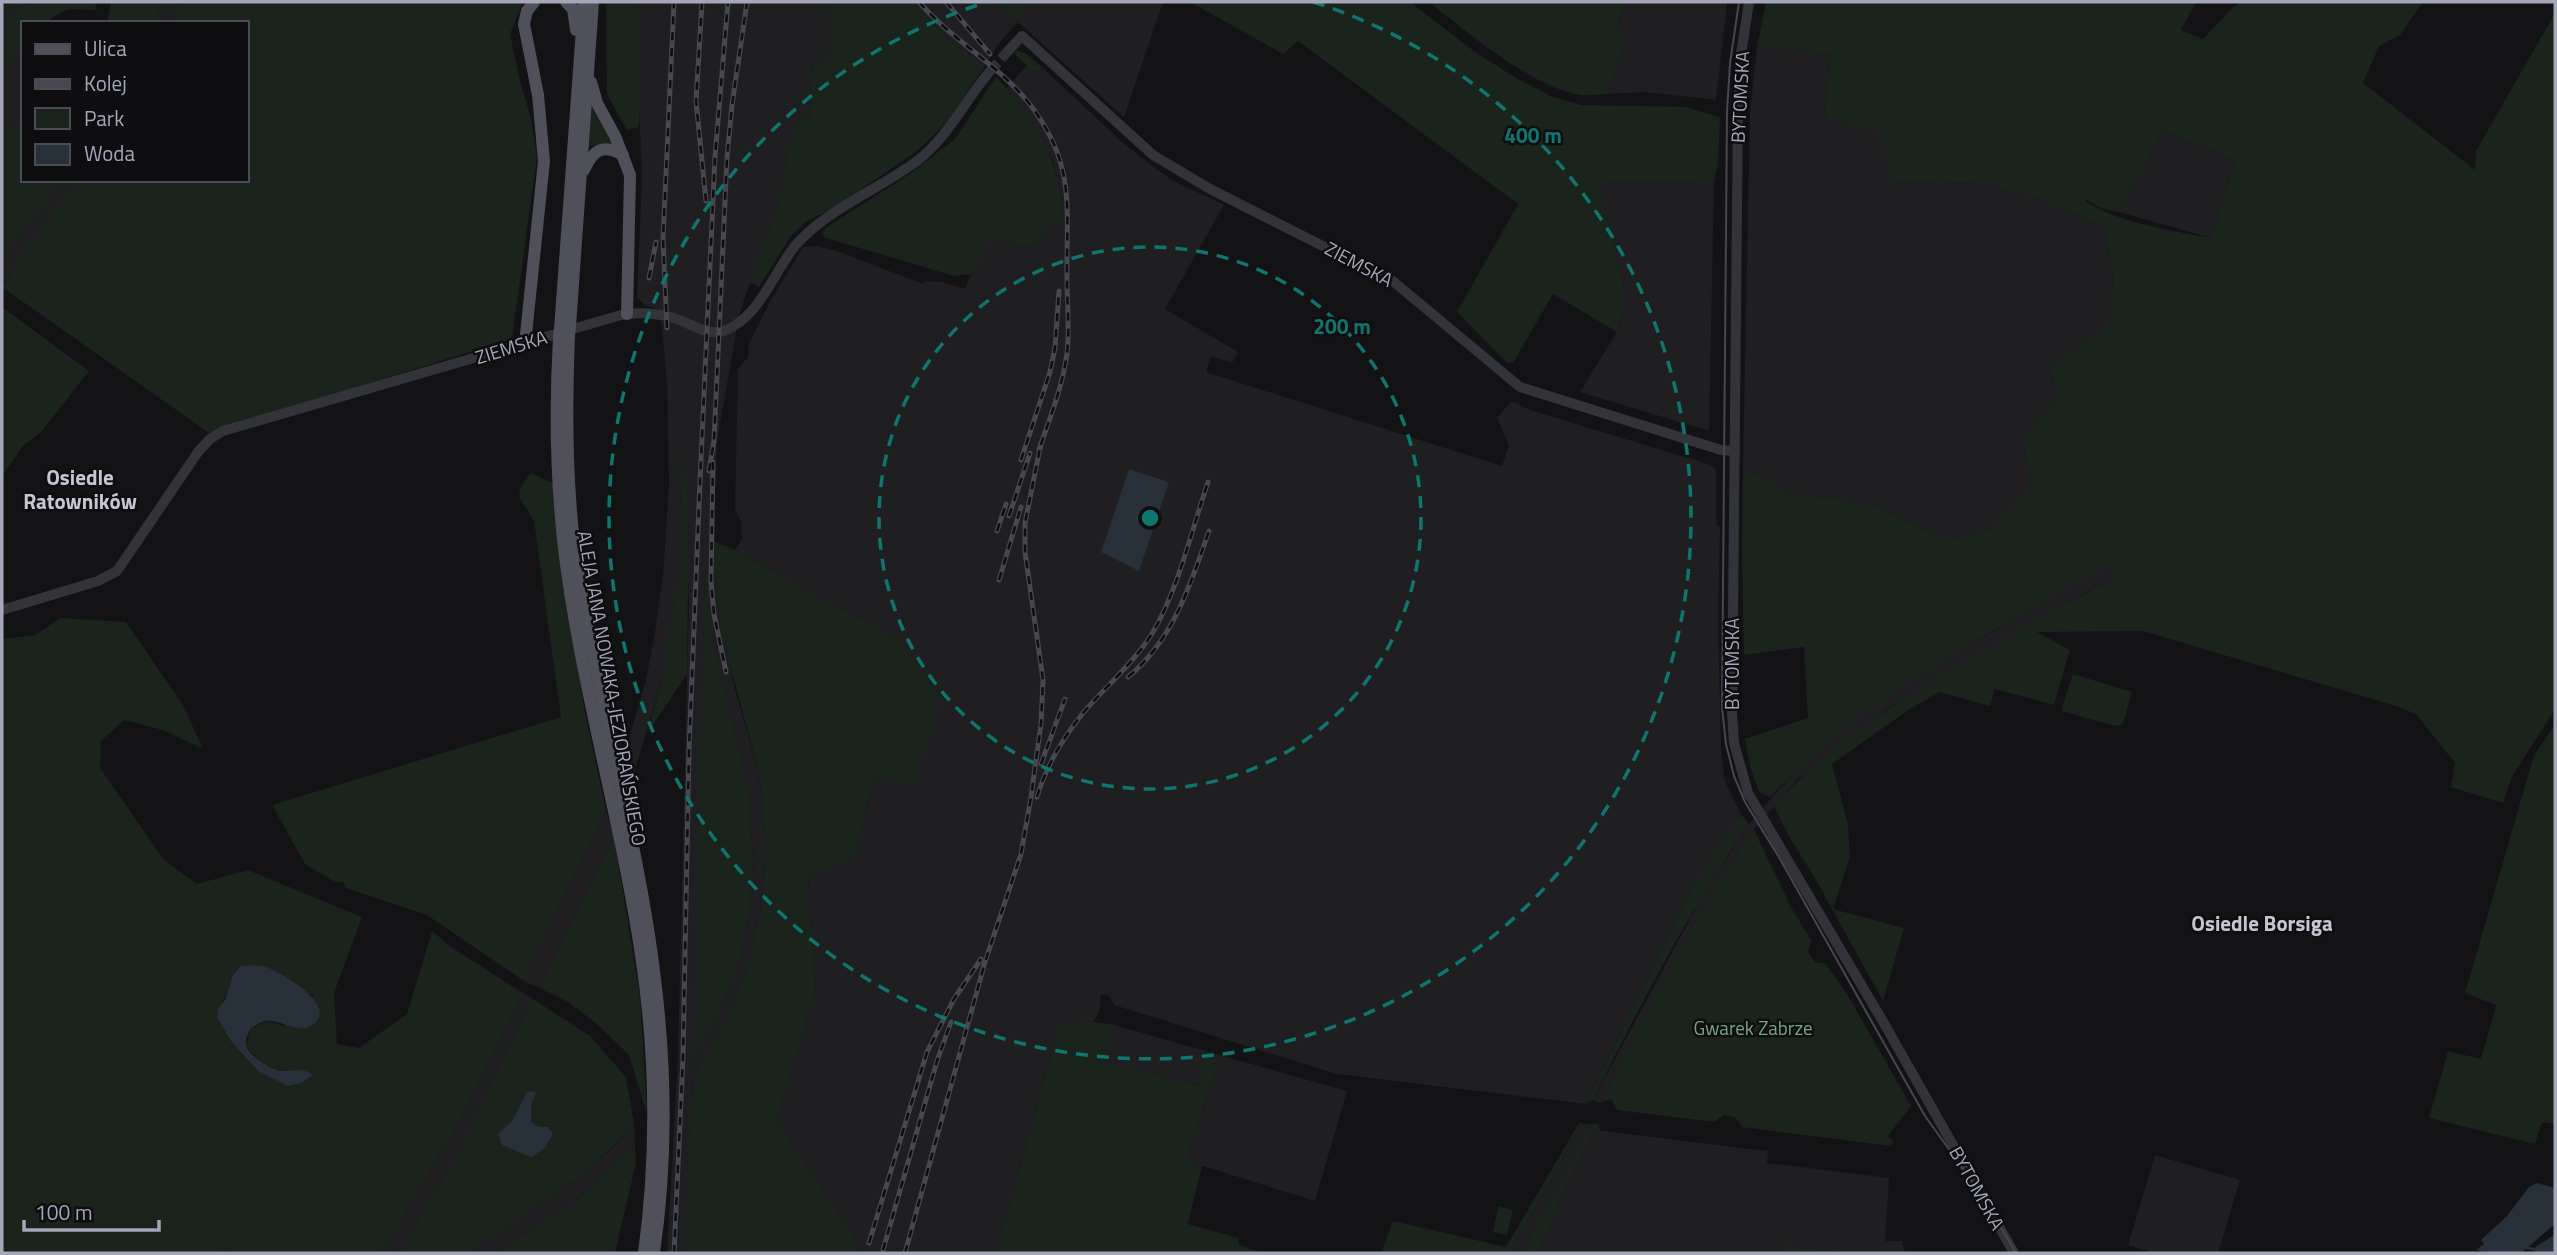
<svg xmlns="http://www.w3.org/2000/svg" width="2557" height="1255" font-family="'Titillium Web',sans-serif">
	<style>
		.built { fill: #1f1f22; fill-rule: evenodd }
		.green { fill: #1a231c; fill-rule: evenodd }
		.water { fill: #283039 }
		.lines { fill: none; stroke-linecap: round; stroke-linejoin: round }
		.stream { stroke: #283039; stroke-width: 2.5 }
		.river { stroke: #283039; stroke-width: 16 }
		.minor-tunnel { stroke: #303135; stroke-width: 10; stroke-dasharray: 10 5; stroke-linecap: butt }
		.minor { stroke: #33343a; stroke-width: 10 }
		.major { stroke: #4f5059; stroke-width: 12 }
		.tram { stroke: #46474f; stroke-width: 2 }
		.rail-casing { stroke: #46474f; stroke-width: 5 }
		.rail { stroke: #0e0e10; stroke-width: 2.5; stroke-dasharray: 8; stroke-linecap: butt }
		.major-bridge { stroke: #4f5059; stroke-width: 12 }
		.ring { fill: none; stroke: #0f766e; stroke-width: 3.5; stroke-dasharray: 12 9 }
		.labels { text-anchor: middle; stroke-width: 5; stroke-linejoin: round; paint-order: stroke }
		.street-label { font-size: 19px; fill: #a3a7b7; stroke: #0e0e10 }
		.park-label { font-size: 19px; fill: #78a47f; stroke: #0e0e10 }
		.neighbourhood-label { font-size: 21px; font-weight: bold; fill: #c4c6d2; stroke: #0e0e10 }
		.centre { fill: #0f766e; stroke: #0e0e10; stroke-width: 3.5 }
		.ring-label { font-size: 21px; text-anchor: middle; font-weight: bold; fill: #0f766e; stroke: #0e0e10; stroke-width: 5; stroke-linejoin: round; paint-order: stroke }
	</style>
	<rect width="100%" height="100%" fill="#131315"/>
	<!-- built -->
	<g class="built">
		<path d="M2 2H27L2 29Z"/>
		<path d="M162 2H178L170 23H156Z"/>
		<path d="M640 2H831L829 60 813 62 809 118 793 123 779 199 739 315 717 442 713 541 716 598 735 690 759 773 765 837V861L760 911 749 961 734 1001 693 1080 685 1253H667L678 1056 689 600 682 454 678 579 669 637 661 683 629 789 622 762 646 680 655 632 663 576 669 485 667 381 660 310 645 305 637 297 642 178 638 81ZM705 577 713 640 748 785 753 862 750 908 741 958 725 1000 694 1062Z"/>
		<path d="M912 2H996L1004 12 1017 21 1030 2H1163L1124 117 1018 22 1000 42 985 66 951 41Z"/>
		<path d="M1626 2H1727L1716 100 1645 92 1608 94 1627 34 1617 29Z"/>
		<path d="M1757 47 1830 54 1824 118 1886 134 1894 182 1986 184 2042 200 2104 227 2113 276 2109 323 2051 368 2055 401 2023 440 2031 487 1990 529 1946 540 1870 503 1792 494 1743 467 1750 113Z"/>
		<path d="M23 48V118L2 138V70Z"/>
		<path d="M1027 65 1035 73 1043 68 1122 142 1155 168 1174 181 1224 205 1165 309 1238 352 1232 363 1211 356 1206 372 1502 466 1509 445 1497 418 1511 401 1530 410 1711 465 1716 469V518L1717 526 1720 527 1718 620 1721 750 1724 779 1741 814 1692 888 1585 1104 1337 1074 1114 1005 1109 996 1101 994 1099 1012 1093 1022 1078 1024 1056 1036 996 1253H859L856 1240 777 1121 816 991 808 874 856 856 874 777 899 640 735 550 742 539 741 521 735 510 738 369 748 357 749 344 770 302 803 247 817 246 840 252 923 284 925 281 943 282 965 289 975 263 989 239 1032 248 1063 209 1054 163 1033 123 1007 88Z"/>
		<path d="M2162 131 2235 160 2211 238 2119 212Z"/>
		<path d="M64 180H80L2 285V258Z"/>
		<path d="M1599 182 1714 183 1709 431 1580 392 1617 332 1627 301Z"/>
		<path d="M2106 565 2112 577 1887 709 1797 780 1754 830 1734 859 1688 935 1600 1103 1593 1100 1705 891 1749 824 1791 775 1824 744 1882 699 1937 664Z"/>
		<path d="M606 810 614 837 539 988 524 981Z"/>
		<path d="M523 993 533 999 454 1160 398 1253H382L466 1110Z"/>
		<path d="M1115 1025 1202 1050V1075L1200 1085 1104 1062Z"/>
		<path d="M1220 1055 1347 1091 1315 1201 1187 1161Z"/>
		<path d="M634 1123 635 1146 574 1202 496 1253H470L583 1174 613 1147Z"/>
		<path d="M1582 1123 1590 1124 1522 1253H1511Z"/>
		<path d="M1594 1130 1768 1151 1767 1163 1889 1178 1885 1241H1902L1905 1253H1538L1567 1184Z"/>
		<path d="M2155 1155 2240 1180 2218 1253H2156L2128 1245Z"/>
	</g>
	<!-- green -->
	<g class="green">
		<path d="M27 2H97L95 10C72 10 65 5 47 23H23V48L2 70V29Z"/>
		<path d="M111 2H162L156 23H107Z"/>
		<path d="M178 2H523L510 34 520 81 531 118 537 157 512 339 209 433 2 287 22 255 80 180H247V23H170Z"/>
		<path d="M606 2H640L639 127 627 130 607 94Z"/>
		<path d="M831 2H912L951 41 985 66 948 120 933 136 917 151 834 208 807 221 791 236 759 287 750 282 779 199 793 123 809 118 813 62 829 60Z"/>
		<path d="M996 2H1030L1017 21 1004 12Z"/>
		<path d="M1190 2H1410L1475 52 1518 79 1553 97 1581 105 1686 107 1720 117 1718 163 1714 183 1599 182 1627 301 1617 332 1553 294 1513 363H1507L1457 312 1518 204 1298 41 1283 54Z"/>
		<path d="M1429 2H1626L1617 28 1627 34 1608 94C1599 94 1589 96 1581 95 1534 89 1466 31 1429 2Z"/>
		<path d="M1766 2H2196L2181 30 2203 39 2233 7 2242 2H2423L2400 35 2379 46 2363 83 2475 170 2476 151 2555 13V709L2512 777 2503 803 2451 787 2455 763 2416 714 2396 706 2143 631 2037 632 2070 650 2054 705 1995 689 1990 706 1939 692 1907 711 1832 764 1848 824 1850 857 1833 909 1904 928 1883 1001 1816 880 1788 835 1774 806C1849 721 1952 671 2048 614 2069 602 2092 590 2112 577L2106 566C1988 635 1864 696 1770 797L1759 792 1750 766 1745 739 1808 718 1804 647 1744 655 1742 557 1743 467 1792 494 1870 503 1946 540 1990 529 2031 487 2023 440 2055 401 2051 368 2109 323 2113 276 2104 227 2042 200 1986 184 1893 182 1883 142 1885 134 1824 118 1830 54 1757 47ZM2162 131 2235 160 2211 238C2174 231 2115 222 2085 201L2087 200 2098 207 2119 212Z"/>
		<path d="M1017 51 1026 53 1043 68 1035 73 1014 54Z"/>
		<path d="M996 77C1034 116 1063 164 1063 221L1055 220 1032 248 989 239 971 274 954 276 826 238 821 233 827 227 911 173 955 139Z"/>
		<path d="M592 102 612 144H600L589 147Z"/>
		<path d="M23 118V180H64L2 258V138Z"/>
		<path d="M2 307 89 371 41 432 22 447 2 476Z"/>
		<path d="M682 448 689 503 687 674 647 734 661 683 678 579Z"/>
		<path d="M531 473 553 483 555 526 585 712 606 810 524 981 427 915 346 888 343 882H335L305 864 272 805 561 717 534 521C520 495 511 499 531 473Z"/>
		<path d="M713 541 735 550 899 640 942 699 914 785 874 777 856 856 808 875 816 991 777 1121 856 1240 859 1253H684L693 1080 734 1001 749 961 760 911 765 861V837L759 773 725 647 716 598Z"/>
		<path d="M705 569 713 640 748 785 753 862 750 908 741 958 725 1000 693 1064Z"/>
		<path d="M60 618 126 622 183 705 203 749 163 730 124 720 101 741 100 768 164 860 197 884 248 870 362 917 334 993 337 1044 359 1048 407 1014 432 931 451 947 523 993 466 1110 382 1253H240L225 1251 206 1253H2V639L35 635ZM249 965 264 966 313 996 283 1026 268 1021 251 1028 246 1046C255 1058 268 1067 282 1071H258L218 1008C229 996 230 979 241 966Z"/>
		<path d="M2073 674 2132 692 2123 724 2115 726 2061 711Z"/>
		<path d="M2555 724V1124L2542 1122 2535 1144 2429 1118 2448 1051 2481 1059 2496 1005 2465 993 2534 755Z"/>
		<path d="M1741 814 1749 824C1689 911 1640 1005 1593 1100L1585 1104 1692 888Z"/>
		<path d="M1754 830 1792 909 1811 940 1808 952 1815 962 1826 964 1847 994 1911 1106 1888 1136 1894 1142 1890 1146 1742 1127 1735 1117 1724 1115 1714 1122 1617 1110 1611 1099 1600 1103C1648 1010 1693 915 1754 830Z"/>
		<path d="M614 837 640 997 647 1114 629 1055 597 1024 568 1002 539 988Z"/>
		<path d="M533 999 590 1036 626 1077 634 1123 613 1146 583 1174 470 1253H398L454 1160Z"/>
		<path d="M1093 1022 1115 1025 1105 1062 1199 1085 1202 1075V1050L1220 1055 1187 1161 1202 1166 1188 1224 1239 1238 1238 1244 1261 1253H996L1056 1036 1062 1024Z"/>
		<path d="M1579 1123H1582L1511 1253H1381L1393 1221 1506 1247Z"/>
		<path d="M1590 1124H1598L1600 1131 1594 1130 1568 1182 1538 1253H1522Z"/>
		<path d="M635 1146 636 1163 615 1253H496L574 1202Z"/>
		<path d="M1498 1206 1513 1210 1507 1235 1493 1232Z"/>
		<path d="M1784 1246 1848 1253H1784Z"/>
	</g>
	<!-- water -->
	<g class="water">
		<path d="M1129 469 1169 482 1139 571 1101 552Z"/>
		<path d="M241 966C248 965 256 965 263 966 278 970 330 1000 318 1019 304 1040 283 1019 266 1021 261 1022 256 1025 251 1028 249 1032 245 1039 246 1044 247 1055 271 1069 281 1071 294 1072 301 1066 313 1075L301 1083 288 1086 258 1071 231 1041 217 1017 218 1008 225 1000 233 975Z"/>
		<path d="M528 1091 536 1092 531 1105V1122L539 1127H548L553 1134 544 1149 531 1157 502 1145 498 1134 512 1121Z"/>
		<path d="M2537 1183 2555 1188V1224L2521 1253H2486L2476 1250 2484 1244 2481 1240 2507 1216 2529 1187Z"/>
	</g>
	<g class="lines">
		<!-- stream -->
		<path class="stream" d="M2527 1248 2545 1251"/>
		<!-- river -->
		<path class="river" d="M2541 1253 2555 1244"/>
		<!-- minor-tunnel -->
		<path class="minor-tunnel" d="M991 70 1009 50"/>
		<!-- minor -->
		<g class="minor">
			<path d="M1749 2 1741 54 1738 111 1732 713 1734 743 1748 793 1885 1025 2014 1253"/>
			<path d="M1009 50 1022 36 1153 155 1210 189 1394 282 1520 387 1721 450 1735 451"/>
			<path d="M2 610 98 581 117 571 198 452 210 439 223 431 621 315C638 312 656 313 674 318 689 322 707 337 724 331 760 317 773 273 795 246 827 209 878 190 917 161 949 136 965 100 991 70"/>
		</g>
		<!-- major -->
		<g class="major">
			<path d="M566 2 573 9 576 30"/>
			<path d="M591 82 597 103 615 136 630 175 627 314"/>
			<path d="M584 170C593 150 603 143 623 155"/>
			<path d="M570 326 593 2"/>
			<path d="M560 329 584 2"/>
			<path d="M569 335C566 416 566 498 579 578 599 707 636 834 653 963 666 1059 668 1157 654 1253"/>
			<path d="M559 338C555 405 556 473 563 540 579 682 622 821 642 962 656 1058 657 1157 644 1253"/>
			<path d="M525 344 544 161 538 95 524 24 527 11 534 2"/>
		</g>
		<!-- tram -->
		<path class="tram" d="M1739 2 1730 63 1727 111 1722 708 1726 744 1734 776 1745 802 1780 859 1925 1116 1984 1198 2016 1253"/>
		<!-- rail casing -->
		<g class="rail-casing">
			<g id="rail">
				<path d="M702 2 696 101 706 201"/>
				<path d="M919 2C952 40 996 63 1028 102 1077 164 1066 207 1067 279 1067 304 1070 329 1067 353 1063 386 1049 420 1039 450"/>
				<path d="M946 2 990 54"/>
				<path d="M649 278 656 242"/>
				<path d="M667 328 663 239 674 2"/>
				<path d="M1021 460 1050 372 1055 348 1059 291"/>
				<path d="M713 462 711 581 714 614 726 672"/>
				<path d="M709 471 714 441 727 158 732 105 747 2"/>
				<path d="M1009 516 1030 453"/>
				<path d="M997 531 1006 504"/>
				<path d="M999 580 1021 507"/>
				<path d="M1128 677C1174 639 1190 585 1209 531"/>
				<path d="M1041 764 1065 699"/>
				<path d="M1037 797C1046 766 1063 738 1083 713 1106 686 1134 663 1153 632 1178 590 1192 529 1208 482"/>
				<path d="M869 1243 927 1052 954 999 981 959"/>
				<path d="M883 1250 937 1061 951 1022"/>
				<path d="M674 1253 683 1057 689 750 700 481 715 157 728 2"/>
				<path d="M905 1253 985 962 1021 854 1031 797 1041 724 1043 680 1025 552V523L1041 443"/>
			</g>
		</g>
		<!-- rail -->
		<use href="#rail" class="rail"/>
		<!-- major-bridge -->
		<g class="major-bridge">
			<path d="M569 335 570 326"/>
			<path d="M559 338 560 329"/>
		</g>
	</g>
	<!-- distance rings -->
	<g class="ring">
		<circle cx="1150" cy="518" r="271"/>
		<path d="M1313 2A541 541 0 1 1 987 2"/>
	</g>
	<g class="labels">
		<!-- street labels -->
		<g class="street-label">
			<text transform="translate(1740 97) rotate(-87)" y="7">BYTOMSKA</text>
			<text transform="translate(1359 264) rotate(28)" y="7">ZIEMSKA</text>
			<text transform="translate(511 347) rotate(-17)" y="7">ZIEMSKA</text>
			<text transform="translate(1732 664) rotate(-90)" y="7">BYTOMSKA</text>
			<text transform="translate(612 688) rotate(80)" y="7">ALEJA JANA NOWAKA-JEZIORAŃSKIEGO</text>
			<text transform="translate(1977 1188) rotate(61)" y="7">BYTOMSKA</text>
		</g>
		<!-- park labels -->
		<g class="park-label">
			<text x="1753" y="1035">Gwarek Zabrze</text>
		</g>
		<!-- neighbourhood labels -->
		<g class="neighbourhood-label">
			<text x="80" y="485">Osiedle<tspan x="80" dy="24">Ratowników</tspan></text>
			<text x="2262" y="931">Osiedle Borsiga</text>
		</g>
	</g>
	<circle cx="1150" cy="518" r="10" class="centre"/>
	<g class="ring-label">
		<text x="1533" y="143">400 m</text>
		<text x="1342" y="334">200 m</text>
	</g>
	<!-- border -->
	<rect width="2557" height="1255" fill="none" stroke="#a3a7b7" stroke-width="7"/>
	<!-- legend -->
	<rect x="21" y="21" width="228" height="161" fill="#0e0e10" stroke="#4a4b53" stroke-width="2"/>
	<rect x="35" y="44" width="35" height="10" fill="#4f5059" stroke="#4a4b53" stroke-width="2"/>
	<text x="84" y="56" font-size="21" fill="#a3a7b7">Ulica</text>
	<rect x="35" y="79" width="35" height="10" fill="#46474f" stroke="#4a4b53" stroke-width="2"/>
	<text x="84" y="91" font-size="21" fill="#a3a7b7">Kolej</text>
	<rect x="35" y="108" width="35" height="21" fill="#1a231c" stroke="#4a4b53" stroke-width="2"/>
	<text x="84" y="126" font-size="21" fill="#a3a7b7">Park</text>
	<rect x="35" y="144" width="35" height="21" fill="#283039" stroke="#4a4b53" stroke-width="2"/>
	<text x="84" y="161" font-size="21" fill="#a3a7b7">Woda</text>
	<!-- scale -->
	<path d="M24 1220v10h135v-10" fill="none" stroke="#a3a7b7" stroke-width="3.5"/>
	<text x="35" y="1220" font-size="21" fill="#a3a7b7" stroke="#0e0e10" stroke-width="5" paint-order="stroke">100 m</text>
</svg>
